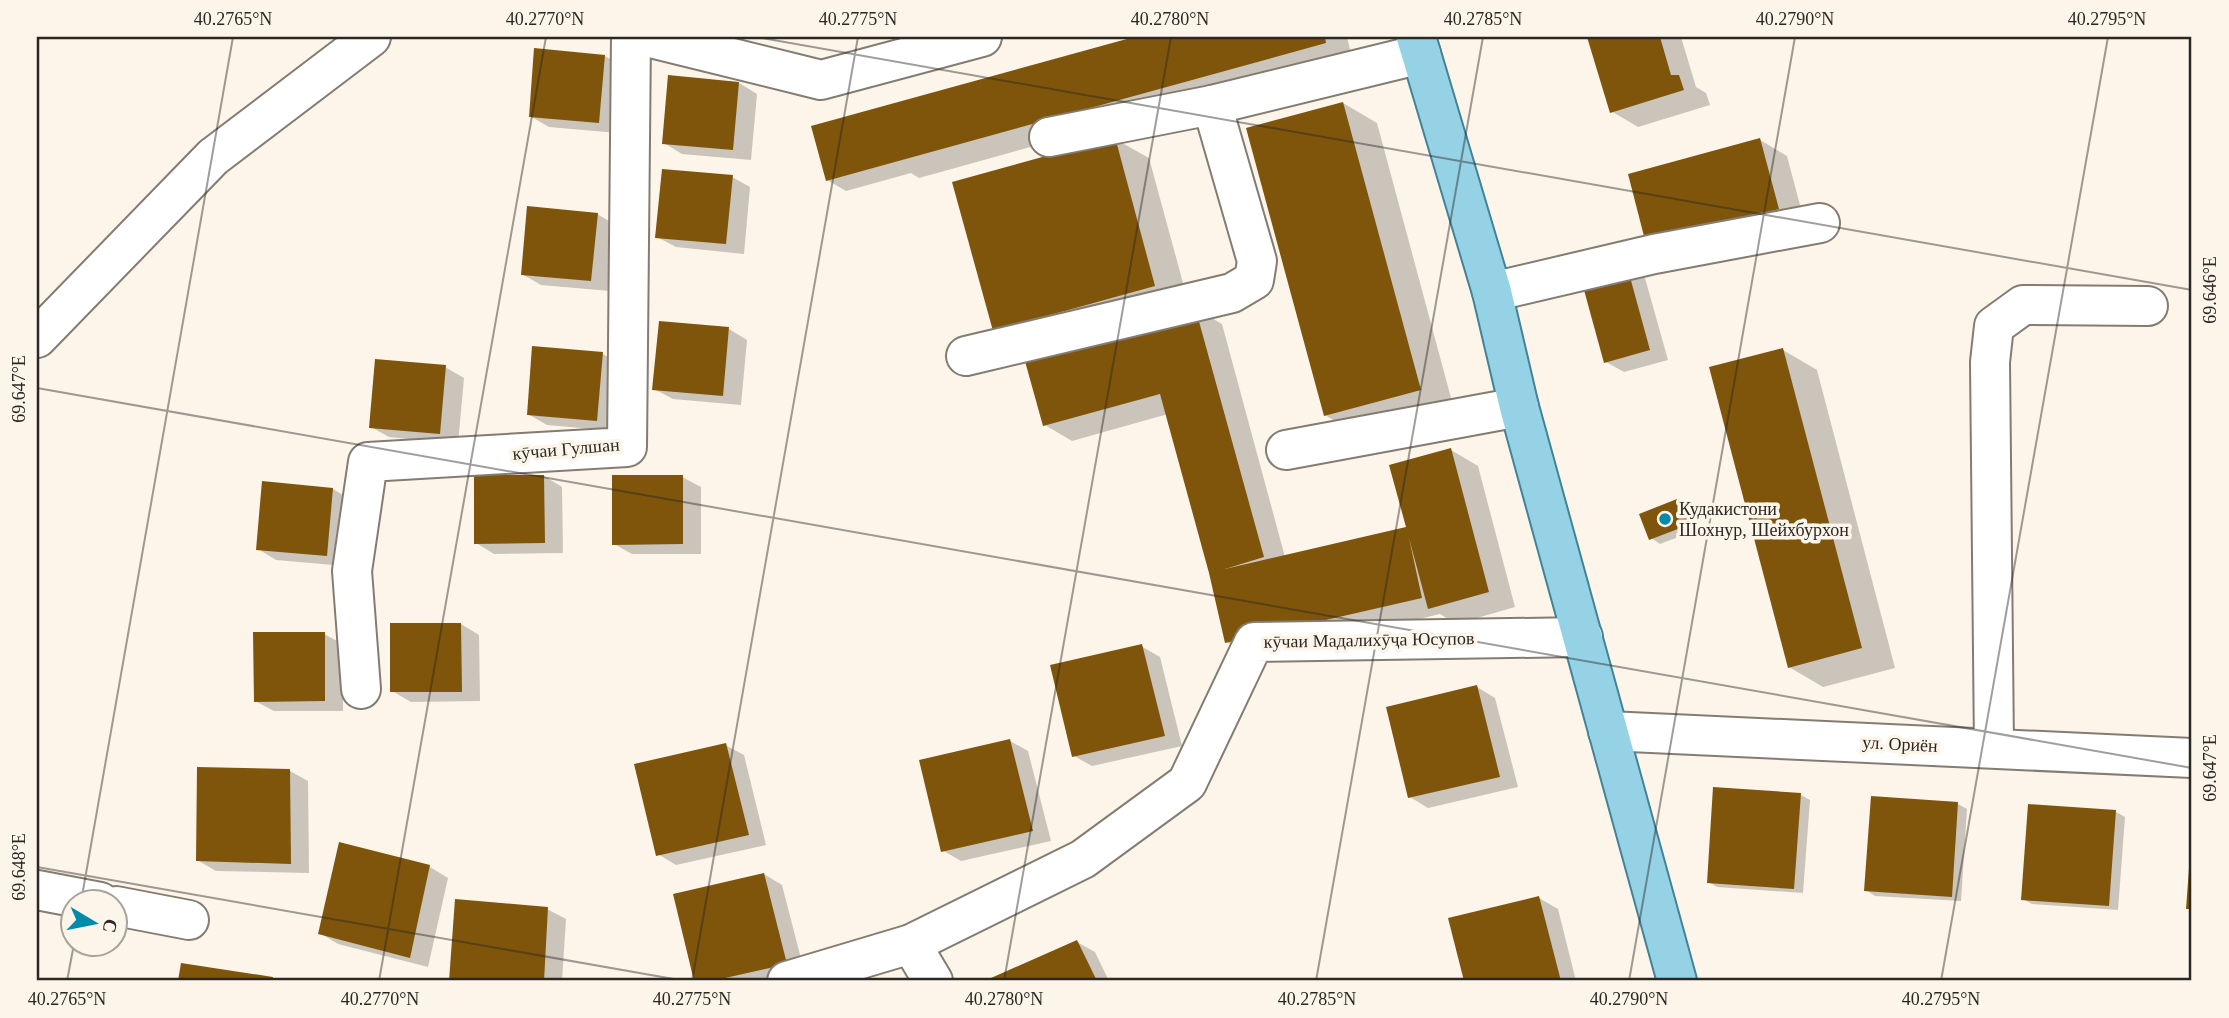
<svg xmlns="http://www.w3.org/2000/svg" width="2229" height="1018" font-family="'Times New Roman',serif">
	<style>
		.shadow { fill: #0003 }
		.building { fill: #7e550b }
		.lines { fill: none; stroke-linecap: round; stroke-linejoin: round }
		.minor-casing { stroke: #837c72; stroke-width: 42 }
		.major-casing { stroke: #438396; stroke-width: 42 }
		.minor { stroke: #fff; stroke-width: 38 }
		.major { stroke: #96d2e5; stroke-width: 38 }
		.ticks { fill: none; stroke: #2b2824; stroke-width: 2; stroke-opacity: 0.45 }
		.poi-dot { fill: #018baa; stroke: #fdf5ea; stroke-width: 2.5 }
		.labels { text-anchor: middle; stroke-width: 7; stroke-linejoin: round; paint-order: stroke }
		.street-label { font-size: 18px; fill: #2b2824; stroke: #fdf5ea }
		.poi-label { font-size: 18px; fill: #2b2824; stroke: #fdf5ea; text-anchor: start }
		.neatline { fill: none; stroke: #2b2824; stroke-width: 2.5 }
		.ticks-label { font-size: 18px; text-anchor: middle; fill: #2b2824 }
	</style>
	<rect width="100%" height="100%" fill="#fdf5ea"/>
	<!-- shadow -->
	<g class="shadow">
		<path d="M1141 37H1347L1352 58 919 178 911 173 846 191 827 180 813 128Z"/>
		<path d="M1589 37H1681L1696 87 1706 93 1710 105 1638 127 1611 111Z"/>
		<path d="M605 56 623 67 617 133 549 127 530 116Z"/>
		<path d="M739 83 757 94 751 160 682 154 664 143Z"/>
		<path d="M1343 103 1377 123 1454 409 1359 435 1325 415Z"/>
		<path d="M1115 139 1149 158 1189 305 995 330Z"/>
		<path d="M1760 140 1787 156 1805 224 1675 259Z"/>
		<path d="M732 177 750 187 744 254 676 247 657 237Z"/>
		<path d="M597 214 616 225 610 291 541 285 522 274Z"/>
		<path d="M1627 268 1645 278 1668 360 1624 372 1606 362Z"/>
		<path d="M1195 308 1222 324 1285 557 1408 528 1451 450 1478 466 1515 607 1456 624 1440 614 1254 658 1227 642 1211 572 1168 414 1072 441 1045 425Z"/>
		<path d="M660 323 729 329 747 340 741 405 673 399 654 389Z"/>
		<path d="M1783 350 1817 370 1895 668 1823 687 1789 667Z"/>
		<path d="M603 354 621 365 615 431 547 425 528 414Z"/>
		<path d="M445 367 464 378 458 444 389 437 371 427Z"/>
		<path d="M544 476 562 487 563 553 494 554 476 543Z"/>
		<path d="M682 477 701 487V554H632L614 544Z"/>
		<path d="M333 489 351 500 345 566 276 560 258 549Z"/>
		<path d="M1677 501 1686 506 1699 529 1660 544 1651 538Z"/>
		<path d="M461 624 479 635 480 701 411 702 392 691Z"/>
		<path d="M324 634 343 644V711H274L255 701Z"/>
		<path d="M1141 646 1160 657 1182 746 1092 766 1074 756Z"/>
		<path d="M1477 687 1495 698 1518 787 1428 808 1410 797Z"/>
		<path d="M1010 741 1028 751 1051 841 961 861 942 850Z"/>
		<path d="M725 745 744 755 766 845 676 865 658 854Z"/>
		<path d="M290 771 308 781 309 873 216 871 197 860Z"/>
		<path d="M1801 795 1810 800 1803 893 1717 887 1709 882Z"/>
		<path d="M1872 798 1958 804 1967 809 1961 901 1875 896 1866 890Z"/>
		<path d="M2116 812 2125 817 2118 910 2032 904 2023 899Z"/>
		<path d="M341 844 430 867 448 878 428 967 338 944 320 933Z"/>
		<path d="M764 874 782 885 805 974 774 981H696L675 895Z"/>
		<path d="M1539 898 1558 909 1576 981H1465L1450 919Z"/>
		<path d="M457 901 547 909 566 919 562 981H450Z"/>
		<path d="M1077 942 1095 952 1109 981H995L994 979Z"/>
		<path d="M182 965 273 978 278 981H180Z"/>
		<path d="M573 978 587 981H573Z"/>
	</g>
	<!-- building -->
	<g class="building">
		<path d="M1134 37H1325L1326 43 826 181 811 126Z"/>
		<path d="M1587 37H1660L1671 75H1679L1684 90 1610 113Z"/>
		<path d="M534 48 605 55 599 123 529 117Z"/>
		<path d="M668 75 739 82 733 150 662 144Z"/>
		<path d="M1343 102 1421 390 1324 416 1246 128Z"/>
		<path d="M1115 137 1155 286 993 331 952 182Z"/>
		<path d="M1760 138 1779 209 1646 244 1628 174Z"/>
		<path d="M662 169 733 175 726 244 655 238Z"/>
		<path d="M527 206 598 213 591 281 521 275Z"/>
		<path d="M1627 266 1650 350 1604 363 1581 279Z"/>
		<path d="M1195 307 1264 557 1225 569 1406 527 1389 465 1451 448 1489 592 1428 609 1409 538 1422 598 1225 643 1209 573 1160 394 1043 426 1023 354Z"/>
		<path d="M659 321 729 327 723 396 652 390Z"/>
		<path d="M532 346 603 352 597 421 527 415Z"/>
		<path d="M1783 348 1862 648 1788 668 1709 367Z"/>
		<path d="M375 359 446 365 440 434 369 428Z"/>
		<path d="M474 475H544L545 543 474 544Z"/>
		<path d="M612 475H683V544L612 545Z"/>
		<path d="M262 481 333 488 327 556 256 550Z"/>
		<path d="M1677 499 1691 524 1649 540 1639 514Z"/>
		<path d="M390 623H461L462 692H390Z"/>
		<path d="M253 632H325V701L254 702Z"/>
		<path d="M1142 644 1165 736 1072 757 1050 665Z"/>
		<path d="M1477 685 1500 777 1408 798 1386 707Z"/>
		<path d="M1010 739 1033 831 941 852 919 760Z"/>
		<path d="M726 743 749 835 656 856 634 764Z"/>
		<path d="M197 767 290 769 291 864 196 861Z"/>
		<path d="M1713 787 1801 793 1794 889 1707 883Z"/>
		<path d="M1871 796 1958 802 1952 897 1864 891Z"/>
		<path d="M2028 804 2116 810 2109 906 2021 900Z"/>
		<path d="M339 842 430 865 410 958 318 934Z"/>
		<path d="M2190 855H2192V909H2186Z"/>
		<path d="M764 873 787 964 712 981H694L673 894Z"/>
		<path d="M1539 896 1561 981H1464L1448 918Z"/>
		<path d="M455 899 548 907 544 981H449Z"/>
		<path d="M1077 940 1097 981H993L991 978Z"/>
		<path d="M181 963 273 977V981H178Z"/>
	</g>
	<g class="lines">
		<!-- minor casing -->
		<g class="minor-casing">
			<g id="minor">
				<path d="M647 37 821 80 982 37"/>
				<path d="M1049 137 1212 105 1421 54"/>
				<path d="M1492 292 1654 254 1820 223"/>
				<path d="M37 338 213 157 371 37"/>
				<path d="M966 356 1232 293 1254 280 1257 261 1212 105"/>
				<path d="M1286 450 1519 407"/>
				<path d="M361 689 352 571 368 462 627 447 631 37"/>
				<path d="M1608 731 2192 758"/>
				<path d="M1994 748 1990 362 1994 326 2023 305 2148 306"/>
				<path d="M37 890 100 902"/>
				<path d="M116 906 189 920"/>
				<path d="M911 944 933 981"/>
				<path d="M787 981 911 944 1083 859 1187 783 1254 642 1583 637"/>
			</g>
		</g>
		<!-- major casing -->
		<g class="major-casing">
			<path id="major" d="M1416 37 1492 292 1519 407 1677 981"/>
		</g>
		<!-- minor -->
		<use href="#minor" class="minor"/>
		<!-- major -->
		<use href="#major" class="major"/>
	</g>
	<!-- ticks -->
	<path class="ticks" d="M756 37 2192 290M37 388 2192 768M37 867 685 981M81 902 233 37M67 981 74 944M379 981 546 37M692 981 858 37M1004 981 1171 37M1316 981 1483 37M1629 981 1795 37M1941 981 2108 37"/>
	<!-- markers -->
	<circle class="poi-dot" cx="1665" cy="519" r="7"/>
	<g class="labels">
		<!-- street labels -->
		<g class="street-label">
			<text transform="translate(566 449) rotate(-5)" y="6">кӯчаи Гулшан</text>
			<text transform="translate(1369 640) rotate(-1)" y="6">кӯчаи Мадалихӯҷа Юсупов</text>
			<text transform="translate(1900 744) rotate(3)" y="6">ул. Ориён</text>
		</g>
		<!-- poi labels -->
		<g class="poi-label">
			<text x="1679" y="515">Кудакистони<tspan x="1679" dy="21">Шохнур, Шейхбурхон</tspan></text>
		</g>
	</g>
	<!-- border -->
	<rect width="2229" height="1018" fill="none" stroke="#fdf5ea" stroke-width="77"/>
	<!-- north arrow -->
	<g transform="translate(94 923) rotate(100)"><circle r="33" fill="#fdf5ea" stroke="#a9a39b" stroke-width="2"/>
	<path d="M0-5L12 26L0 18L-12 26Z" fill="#018baa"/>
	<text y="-10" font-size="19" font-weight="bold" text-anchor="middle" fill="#2b2824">С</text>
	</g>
	<rect x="38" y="38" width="2152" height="941" class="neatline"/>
	<g class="ticks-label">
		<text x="233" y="25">40.2765°N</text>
		<text x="545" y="25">40.2770°N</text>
		<text x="858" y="25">40.2775°N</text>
		<text x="1170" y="25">40.2780°N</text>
		<text x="1483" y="25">40.2785°N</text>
		<text x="1795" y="25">40.2790°N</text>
		<text x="2107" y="25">40.2795°N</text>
		<text transform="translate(2210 290) rotate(-90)" y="6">69.646°E</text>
		<text transform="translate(19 389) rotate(-90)" y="6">69.647°E</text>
		<text transform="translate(2210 768) rotate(-90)" y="6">69.647°E</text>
		<text transform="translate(19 867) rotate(-90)" y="6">69.648°E</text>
		<text x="67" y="1005">40.2765°N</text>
		<text x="380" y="1005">40.2770°N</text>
		<text x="692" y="1005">40.2775°N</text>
		<text x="1004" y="1005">40.2780°N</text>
		<text x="1317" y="1005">40.2785°N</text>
		<text x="1629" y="1005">40.2790°N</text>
		<text x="1941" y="1005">40.2795°N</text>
	</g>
</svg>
